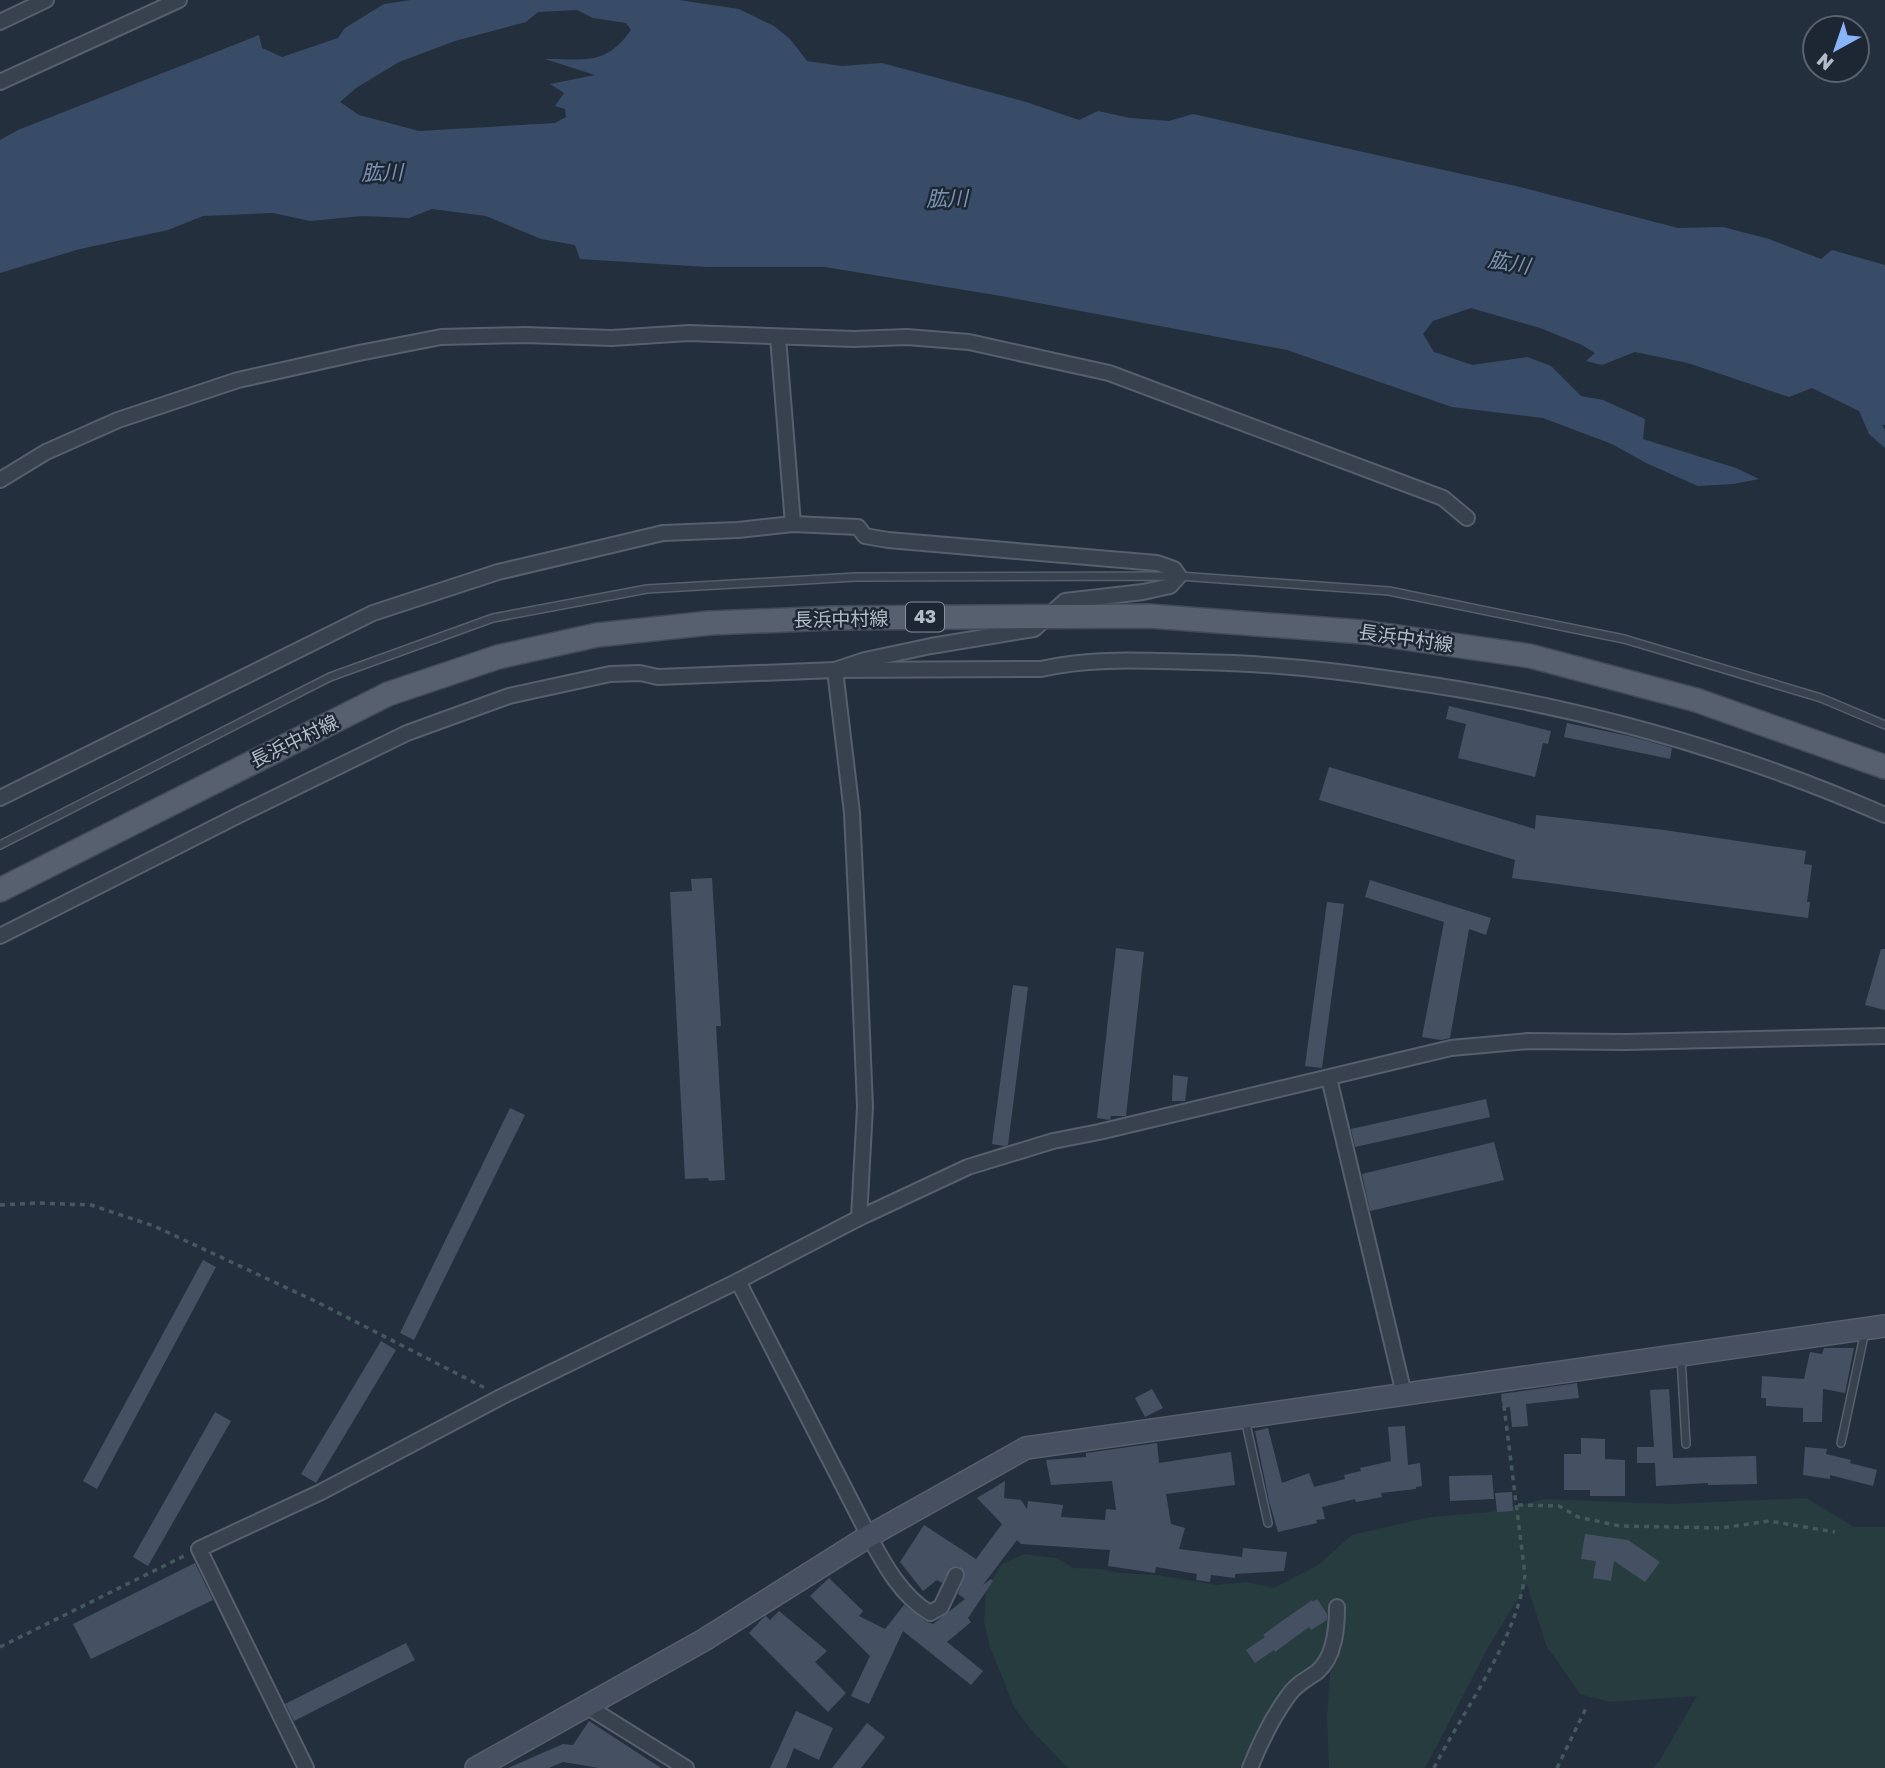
<svg xmlns="http://www.w3.org/2000/svg" width="1885" height="1768" font-family="'Golos Text','Noto Sans JP',sans-serif">
	<style>
		.green { fill: #263c3f }
		.water { fill: #394c67; fill-rule: evenodd }
		.building { fill: #455162 }
		.lines { fill: none; stroke-linecap: round; stroke-linejoin: round }
		.lane-casing { stroke: #565f6c; stroke-width: 10 }
		.street-casing { stroke: #565f6c; stroke-width: 18 }
		.secondary-casing { stroke: #565f6c; stroke-width: 24 }
		.primary-casing { stroke: #414a57; stroke-width: 26 }
		.path { stroke: #44595c; stroke-width: 3.5; stroke-dasharray: 5 5; stroke-linecap: butt }
		.lane { stroke: #38414e; stroke-width: 7 }
		.street { stroke: #38414e; stroke-width: 14 }
		.secondary { stroke: #465061; stroke-width: 21 }
		.primary { stroke: #56606e; stroke-width: 23 }
		.labels { text-anchor: middle; stroke-width: 5; stroke-linejoin: round; paint-order: stroke }
		.shield { fill: #1d2633; stroke: #878f9c; stroke-width: 2 }
		.shield-label { font-size: 18px; font-weight: bold; fill: #b4bcc9 }
		.street-label { font-size: 19px; fill: #b4bcc9; stroke: #1d2633 }
		.water-label { font-size: 21px; font-style: italic; fill: #7c92b1; stroke: #1d2633 }
	</style>
	<rect width="100%" height="100%" fill="#242f3e"/>
	<!-- green -->
	<path class="green" d="M1806 1498 1854 1527H1885V1768H1653L1660 1760 1697 1696 1609 1702 1580 1694 1546 1645 1527 1584 1490 1644 1425 1768H1329L1327 1717 1331 1660 1303 1673 1281 1695 1240 1768H1068L1034 1733 1015 1709 990 1647 984 1621 986 1590 1002 1564 1024 1554 1056 1558 1074 1568 1101 1569 1120 1573 1157 1575 1217 1585 1247 1582 1274 1588 1318 1565 1352 1535 1430 1517 1492 1512 1544 1499 1669 1504Z"/>
	<!-- water -->
	<path class="water" d="M411 0H679L739 9 774 26 790 39 807 61 842 66 882 63 1026 102 1079 120 1098 111 1130 118 1169 121 1193 114 1520 187 1678 228 1723 227 1769 239 1821 259 1832 250 1885 265V425H1882L1885 430V448L1869 434 1859 411 1812 388 1789 397 1688 363 1635 352 1602 365 1586 361 1595 353 1582 345 1540 328 1471 308 1433 321 1423 334 1434 352 1472 365 1527 357 1551 366 1581 396 1603 400 1645 419 1643 439 1736 468 1759 479 1733 484 1698 486 1646 463 1612 444 1543 418 1452 407 1287 350 1001 296 825 267H707L580 259 575 245 541 239 486 216 432 209 409 218 362 216 310 221 273 213 203 216 168 230 80 249 0 273V140L18 130 259 35 262 48 282 57 338 38 345 28 384 4ZM577 10 593 18 626 23 631 30C606 66 584 59 545 59L595 75 550 84 564 93 555 106 565 109 566 117 555 123 419 131 359 115 340 102 356 88 399 62 455 41 526 22 538 12Z"/>
	<!-- building -->
	<g class="building">
		<path d="M1449 706 1551 731 1548 744 1543 743 1535 777 1458 758 1466 724 1446 719Z"/>
		<path d="M1567 723 1629 736 1672 748 1670 759 1564 737Z"/>
		<path d="M1329 767 1535 829 1536 815 1664 830 1806 851 1804 864 1812 865 1807 902H1810L1808 918 1512 878 1515 860 1319 800Z"/>
		<path d="M712 878 721 1026H716L725 1180 709 1181 708 1178 685 1179 670 892 692 891 691 879Z"/>
		<path d="M1370 880 1491 918 1486 935 1469 929 1450 1038 1441 1040 1422 1037 1444 922 1365 897Z"/>
		<path d="M1327 902 1344 904 1322 1068 1305 1066Z"/>
		<path d="M1116 948 1144 952 1126 1116H1111L1110 1120 1097 1118Z"/>
		<path d="M1881 949H1885V1010L1865 1005Z"/>
		<path d="M1013 985 1028 987 1008 1145 1004 1146 992 1144Z"/>
		<path d="M1173 1075 1188 1077 1185 1101H1172Z"/>
		<path d="M1486 1099 1490 1117 1355 1147 1351 1129Z"/>
		<path d="M510 1108 525 1115 414 1340 400 1333Z"/>
		<path d="M1494 1142 1504 1180 1370 1211 1362 1174Z"/>
		<path d="M203 1260 216 1267 97 1489 83 1481Z"/>
		<path d="M381 1341 396 1350 316 1483 301 1474Z"/>
		<path d="M1824 1348H1854L1845 1393 1823 1389 1822 1422H1803V1408L1766 1406V1398H1761L1762 1376 1804 1379 1810 1352 1822 1354Z"/>
		<path d="M1577 1383 1579 1398 1526 1404 1528 1426 1512 1427 1510 1407 1503 1408 1501 1394Z"/>
		<path d="M1152 1389 1163 1408 1145 1417 1135 1398Z"/>
		<path d="M1669 1389 1673 1458 1756 1456 1757 1484 1708 1485V1483L1656 1486 1655 1463H1637V1447H1654L1650 1390Z"/>
		<path d="M215 1412 231 1421 148 1566 133 1557Z"/>
		<path d="M1405 1426 1408 1465 1420 1463 1422 1486 1416 1487V1489L1381 1493 1382 1497 1356 1502 1355 1499 1322 1507 1325 1519 1316 1520 1317 1523 1278 1532 1269 1501 1255 1431 1268 1428 1282 1483 1309 1473 1314 1487 1345 1479 1344 1475 1361 1471 1360 1468 1391 1461 1388 1427Z"/>
		<path d="M1581 1438 1605 1439V1459L1625 1460V1496H1590V1490H1564V1454H1581Z"/>
		<path d="M1157 1443 1159 1463 1231 1452 1235 1485 1166 1494 1171 1524 1185 1528 1179 1549 1242 1557 1243 1548 1287 1552 1284 1571 1235 1574V1578L1211 1575 1210 1582 1196 1580 1197 1574 1156 1567 1155 1573 1108 1566 1110 1550 1021 1544 1017 1540 983 1585 991 1579 993 1581 968 1618 971 1622 947 1642 983 1671 971 1685 903 1631 869 1704 851 1696 870 1656 810 1596 829 1578 863 1611 859 1616 885 1629 904 1605 925 1621 933 1624 965 1599 958 1594 965 1574 959 1566 951 1567 942 1583 937 1580 923 1591 900 1562 924 1525 976 1559 1002 1524 977 1498 1005 1481 1004 1498 1021 1500 1027 1509 1028 1501 1063 1505 1061 1517 1105 1520 1106 1509 1116 1510 1112 1481 1051 1485 1046 1460 1086 1457V1453Z"/>
		<path d="M1805 1447 1827 1449 1826 1454 1851 1460 1850 1463 1877 1470 1873 1486 1830 1475V1479L1803 1475Z"/>
		<path d="M1492 1475 1494 1499 1450 1501 1449 1476Z"/>
		<path d="M1512 1492 1513 1511 1497 1512 1495 1493Z"/>
		<path d="M1585 1534 1628 1540 1660 1562 1645 1582 1614 1561 1611 1581 1593 1578 1596 1561 1581 1559Z"/>
		<path d="M195 1563 213 1600 91 1659 73 1624Z"/>
		<path d="M1317 1599 1327 1614V1620L1311 1630 1309 1627 1275 1652 1274 1650 1255 1663 1246 1650 1265 1637 1263 1635 1282 1621 1312 1600 1313 1602Z"/>
		<path d="M779 1611 827 1651 815 1662 846 1693 828 1712 749 1633 762 1619 766 1616 770 1620Z"/>
		<path d="M406 1643 415 1660 294 1721 285 1704Z"/>
		<path d="M796 1711 833 1728 819 1760 794 1748 786 1768H770Z"/>
		<path d="M589 1721 661 1768H599L563 1762 549 1768H508L563 1744 573 1745Z"/>
		<path d="M867 1723 885 1737 861 1768H832Z"/>
	</g>
	<g class="lines">
		<!-- lane casing -->
		<g class="lane-casing">
			<g id="lane">
				<path d="M0 845 330 677 493 618 647 589 856 577 1179 576 1389 591 1624 639 1821 698 1885 725"/>
				<path d="M1681 1357 1686 1444"/>
				<path d="M1245 1419 1268 1523"/>
				<path d="M1841 1443 1865 1331"/>
			</g>
		</g>
		<!-- street casing -->
		<g class="street-casing">
			<g id="street">
				<path d="M0 22 46 0"/>
				<path d="M0 82 179 0"/>
				<path d="M778 337 793 524"/>
				<path d="M0 480 46 452 118 420 238 380 359 353 441 337 525 335 612 338 689 333 854 339 907 337 969 342 1109 373 1443 498 1467 518"/>
				<path d="M0 798 373 613 498 572 663 533 738 530 793 524 858 527 865 536 888 540 1157 563 1174 569 1179 576 1170 586 1143 592 1065 601 1034 629 931 646 865 660 835 670 852 813 858 938 865 1107 859 1218"/>
				<path d="M0 936 239 815 407 733 509 696 610 674 640 673 658 677 835 670 1041 669C1093 657 1145 661 1198 662 1265 663 1332 670 1398 680 1565 703 1730 747 1885 815"/>
				<path d="M1329 1078 1404 1394"/>
				<path d="M738 1281 869 1536C884 1564 902 1597 930 1613L941 1607 956 1575"/>
				<path d="M585 1705 686 1768"/>
				<path d="M306 1768 199 1549 321 1492 501 1397 738 1281 859 1218 968 1167 1053 1141 1099 1132 1451 1048 1528 1041 1625 1042 1885 1036"/>
				<path d="M1250 1768C1260 1743 1272 1718 1288 1696 1296 1684 1306 1680 1317 1672 1335 1657 1337 1628 1337 1607"/>
			</g>
		</g>
		<!-- secondary casing -->
		<g class="secondary-casing">
			<path id="secondary" d="M476 1768 704 1640 869 1536 1026 1448 1885 1326"/>
		</g>
		<!-- primary casing -->
		<g class="primary-casing">
			<path id="primary" d="M0 890 388 694 498 657 597 635 710 623 833 618 1149 616 1363 632 1530 656 1696 700 1885 767"/>
		</g>
		<!-- path -->
		<g class="path">
			<path d="M0 1205 37 1203 91 1205 154 1226 317 1302 487 1389"/>
			<path d="M1518 1505 1559 1506 1578 1517 1620 1526 1721 1528 1769 1521 1835 1532"/>
			<path d="M0 1647 186 1555"/>
			<path d="M1434 1768C1464 1709 1516 1641 1525 1575L1503 1398"/>
			<path d="M1557 1768 1587 1706"/>
		</g>
		<!-- lane -->
		<use href="#lane" class="lane"/>
		<!-- street -->
		<use href="#street" class="street"/>
		<!-- secondary -->
		<use href="#secondary" class="secondary"/>
		<!-- primary -->
		<use href="#primary" class="primary"/>
	</g>
	<g class="labels">
		<!-- shield labels -->
		<rect class="shield" x="906" y="602.5" width="38" height="29" rx="5"/>
		<g class="shield-label">
			<text x="925" y="623">43</text>
		</g>
		<!-- street labels -->
		<g class="street-label">
			<text transform="translate(841 619) rotate(-1)" y="7">長浜中村線</text>
			<text transform="translate(1406 638) rotate(8)" y="7">長浜中村線</text>
			<text transform="translate(294 741) rotate(-26)" y="7">長浜中村線</text>
		</g>
		<!-- water labels -->
		<g class="water-label">
			<text transform="translate(382 173) rotate(-1)" y="7">肱川</text>
			<text transform="translate(947 199) rotate(-1)" y="7">肱川</text>
			<text transform="translate(1509 263) rotate(10)" y="7">肱川</text>
		</g>
	</g>
	<!-- north arrow -->
	<g transform="translate(1836 49) rotate(220)"><circle r="33" fill="#1d2633" stroke="#59626f" stroke-width="2"/>
	<path d="M0-5L12 26L0 18L-12 26Z" fill="#8ab4f8"/>
	<text y="-10" font-size="19" font-weight="bold" text-anchor="middle" fill="#b4bcc9">N</text>
	</g>
</svg>
